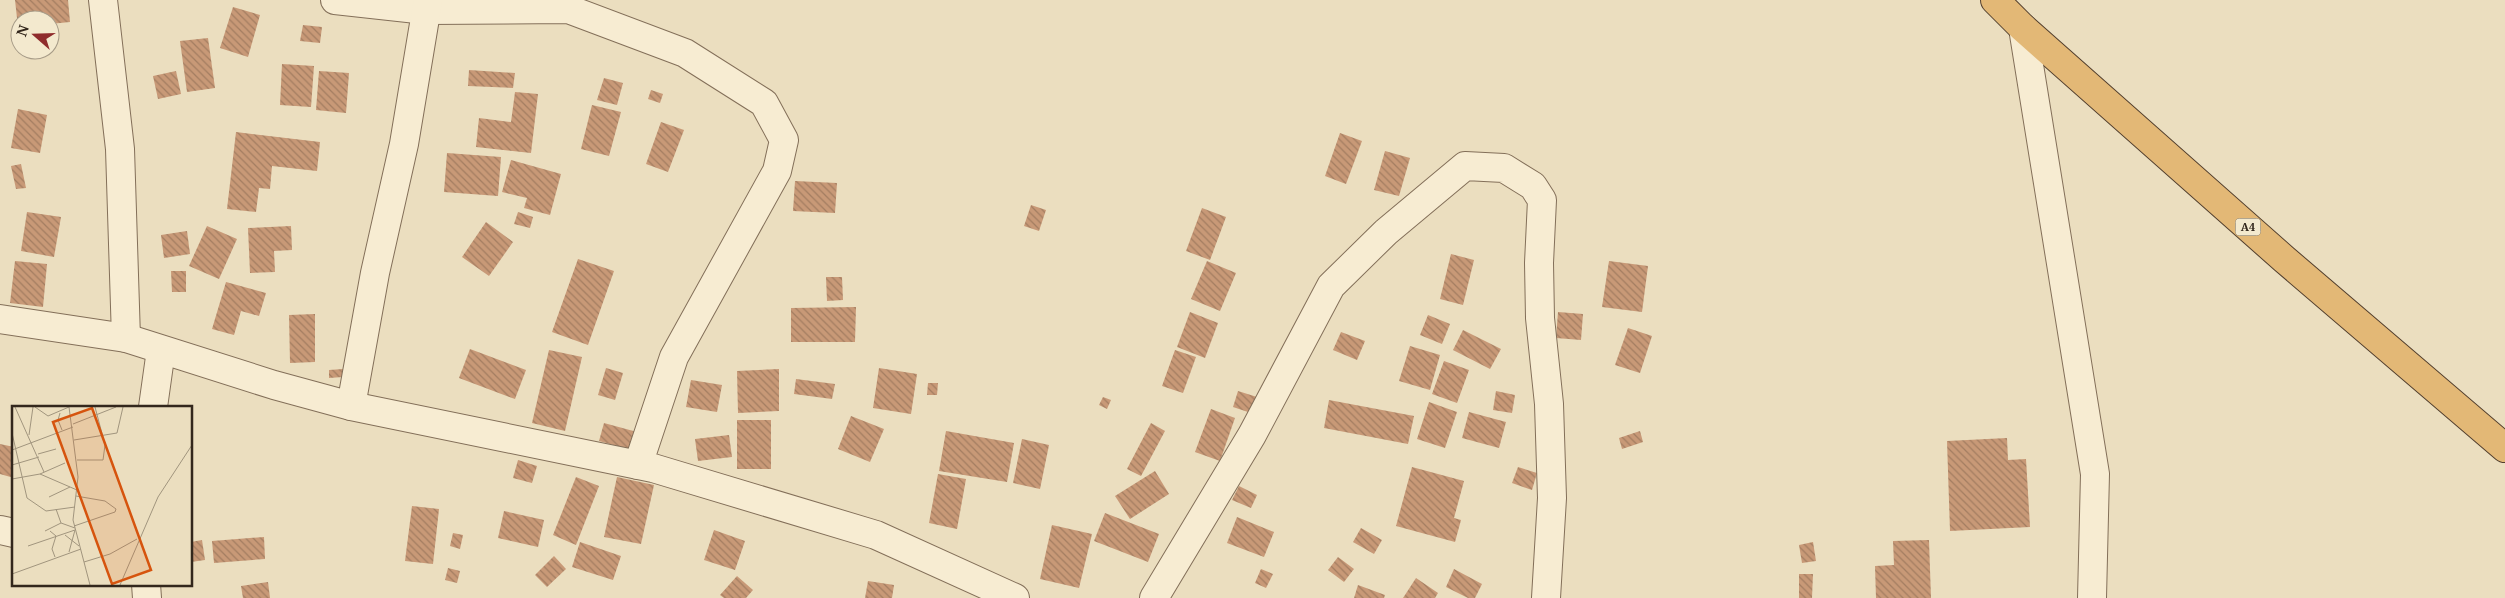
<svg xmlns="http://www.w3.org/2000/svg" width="2505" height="598" font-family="'Noto Serif',serif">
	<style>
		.building { fill: url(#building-back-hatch) }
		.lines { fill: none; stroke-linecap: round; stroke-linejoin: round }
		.minor-casing { stroke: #836f59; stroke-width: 30 }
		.trunk-casing { stroke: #513e2d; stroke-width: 30 }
		.minor { stroke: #f7ecd2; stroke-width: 28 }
		.trunk { stroke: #e3b876; stroke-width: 28 }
		.labels { text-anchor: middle; stroke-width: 4.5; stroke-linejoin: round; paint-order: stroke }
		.shield { fill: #f3e9ce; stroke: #6d6151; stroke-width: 1 }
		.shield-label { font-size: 11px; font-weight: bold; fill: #33271c }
		.inset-road { fill: none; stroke: #a1957e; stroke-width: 1 }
		.view { fill: #d6540e; fill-opacity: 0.15; stroke: #d6540e; stroke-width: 2.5 }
		.inset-edge { fill: none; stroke: #33271c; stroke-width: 2.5 }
	</style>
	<defs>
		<pattern id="building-back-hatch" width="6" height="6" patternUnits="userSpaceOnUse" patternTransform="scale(1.25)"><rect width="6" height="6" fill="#c89977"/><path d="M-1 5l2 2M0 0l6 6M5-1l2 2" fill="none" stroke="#a37d61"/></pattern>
	</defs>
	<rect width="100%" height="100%" fill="#ebdebf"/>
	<!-- building -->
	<g class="building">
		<path d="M15 0H68L70 22 50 24V20H20V27H18Z"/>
		<path d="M233 7 260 15 248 57 220 48Z"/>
		<path d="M303 25 322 27 320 43 300 41Z"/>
		<path d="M208 38 215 88 187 92 180 41Z"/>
		<path d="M282 64 314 66 311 107 280 105Z"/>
		<path d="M469 70 515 73 513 88 468 86Z"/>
		<path d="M176 71 181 94 158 99 153 76Z"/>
		<path d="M319 71 349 73 346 113 316 110Z"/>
		<path d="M604 78 623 83 617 105 597 100Z"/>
		<path d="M651 90 663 94 660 103 648 99Z"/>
		<path d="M515 92 538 94 531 153 476 147 479 118 511 122Z"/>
		<path d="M592 105 621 112 609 156 581 149Z"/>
		<path d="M18 109 47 115 40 153 11 148Z"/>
		<path d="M661 122 684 130 668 172 646 164Z"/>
		<path d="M236 132 320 142 317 171 272 166 270 189 259 188 256 212 227 209Z"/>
		<path d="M1340 133 1362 141 1346 184 1325 176Z"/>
		<path d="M1385 151 1410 158 1399 196 1374 190Z"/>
		<path d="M447 153 501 157 498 196 444 192Z"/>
		<path d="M511 160 561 174 550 215 524 208 527 198 502 192Z"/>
		<path d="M21 164 26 188 16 189 11 166Z"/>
		<path d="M795 181 837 183 835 213 793 211Z"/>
		<path d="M1031 205 1046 210 1039 231 1024 226Z"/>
		<path d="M1202 208 1226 217 1210 260 1186 251Z"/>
		<path d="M27 212 61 217 54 257 21 251Z"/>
		<path d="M518 212 533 217 530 228 514 224Z"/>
		<path d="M486 222 513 242 489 276 462 257Z"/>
		<path d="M207 226 237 239 219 279 189 266Z"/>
		<path d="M291 226 292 250 274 251 275 272 250 273 248 228Z"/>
		<path d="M187 231 190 254 164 258 161 235Z"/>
		<path d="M1451 254 1474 260 1463 305 1440 299Z"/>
		<path d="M578 259 614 271 588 345 552 332Z"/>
		<path d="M15 261 47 264 43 307 10 303Z"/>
		<path d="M1207 261 1236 273 1220 311 1191 299Z"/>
		<path d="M1609 261 1648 266 1642 312 1602 307Z"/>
		<path d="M171 271H186V292H172Z"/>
		<path d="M826 277H842L843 300 827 301Z"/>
		<path d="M226 282 266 293 259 316 241 311 234 335 212 329Z"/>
		<path d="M856 307 855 342H791V308Z"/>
		<path d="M1190 312 1218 323 1205 358 1177 347Z"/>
		<path d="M1558 312 1583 314 1581 340 1556 338Z"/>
		<path d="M315 314V362L290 363 289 315Z"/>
		<path d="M1428 315 1450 324 1442 344 1420 335Z"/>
		<path d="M1628 328 1652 336 1640 373 1615 365Z"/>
		<path d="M1463 330 1501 349 1490 369 1453 350Z"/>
		<path d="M1341 332 1365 341 1357 360 1333 350Z"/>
		<path d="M1410 346 1440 355 1430 390 1399 381Z"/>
		<path d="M470 349 526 370 515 399 459 378Z"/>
		<path d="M549 350 582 357 565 431 532 423Z"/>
		<path d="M1175 350 1196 357 1183 393 1162 386Z"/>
		<path d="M1444 361 1469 370 1457 403 1432 394Z"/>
		<path d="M606 368 623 373 615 400 598 395Z"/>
		<path d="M879 368 917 374 911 414 873 408Z"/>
		<path d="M343 369V377L329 378V370Z"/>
		<path d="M779 369V411L738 413 737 371Z"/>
		<path d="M796 379 835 384 832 399 794 394Z"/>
		<path d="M691 380 722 385 717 412 686 407Z"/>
		<path d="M928 383H938L937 395H927Z"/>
		<path d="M1238 391 1257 397 1251 413 1233 407Z"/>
		<path d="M1496 391 1515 395 1512 413 1493 410Z"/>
		<path d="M1103 397 1111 400 1107 409 1099 405Z"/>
		<path d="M1329 400 1414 416 1408 444 1324 428Z"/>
		<path d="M1429 402 1457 412 1445 448 1417 439Z"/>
		<path d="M1211 409 1235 418 1220 461 1195 452Z"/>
		<path d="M1469 412 1506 422 1499 448 1462 438Z"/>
		<path d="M851 416 884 429 870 462 838 449Z"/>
		<rect x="737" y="420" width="34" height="49"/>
		<path d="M604 423 637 432 632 450 599 441Z"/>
		<path d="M1151 423 1165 431 1141 476 1127 469Z"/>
		<path d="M946 431 1014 443 1007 482 939 471Z"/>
		<path d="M1640 431 1643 442 1622 449 1619 438Z"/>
		<path d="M729 435 732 457 698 461 695 439Z"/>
		<path d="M2007 438 2008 460 2026 459 2030 527 1950 531 1947 441Z"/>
		<path d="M1022 439 1049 445 1040 489 1013 483Z"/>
		<path d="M0 444 14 447V478L0 474Z"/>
		<path d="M518 460 537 466 532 483 513 478Z"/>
		<path d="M1412 467 1464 481 1454 518 1461 520 1455 542 1396 526Z"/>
		<path d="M1518 467 1537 473 1532 490 1512 483Z"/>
		<path d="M1155 471 1169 494 1130 519 1115 496Z"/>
		<path d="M938 474 966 479 957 529 929 523Z"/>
		<path d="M576 477 599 486 576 545 553 535Z"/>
		<path d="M617 477 654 485 641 544 604 537Z"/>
		<path d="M1239 486 1257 495 1251 508 1232 500Z"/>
		<path d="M412 506 439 509 433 564 405 561Z"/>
		<path d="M504 511 544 520 538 547 498 538Z"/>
		<path d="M1105 513 1159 534 1148 562 1094 541Z"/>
		<path d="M1237 517 1274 532 1264 557 1227 543Z"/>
		<path d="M1052 525 1092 534 1079 588 1040 579Z"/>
		<path d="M1361 528 1382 540 1374 554 1353 542Z"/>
		<path d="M714 530 745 541 735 570 704 560Z"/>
		<path d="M453 533 463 535 460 549 450 546Z"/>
		<path d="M264 537 265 559 214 563 212 541Z"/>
		<path d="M202 540 205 560 191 562V542Z"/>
		<path d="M1929 540 1931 598H1876L1875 566 1894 565 1893 541Z"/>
		<path d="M580 542 621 556 613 580 572 567Z"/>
		<path d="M1813 542 1816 561 1802 563 1799 545Z"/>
		<path d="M554 556 566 569 547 587 535 575Z"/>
		<path d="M1338 557 1354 569 1344 582 1328 570Z"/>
		<path d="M448 568 460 571 457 583 445 580Z"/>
		<path d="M1261 569 1273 574 1266 588 1255 583Z"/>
		<path d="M1454 569 1482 584 1475 598H1468L1446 587Z"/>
		<path d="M1799 574H1813L1812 598H1799Z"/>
		<path d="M737 576 753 590 746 598H724L720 595Z"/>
		<path d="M1416 578 1438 593 1435 598H1403Z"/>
		<path d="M868 581 894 585 892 598H865Z"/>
		<path d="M268 582 270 598H243L241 586Z"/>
		<path d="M1358 585 1385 595 1384 598H1354Z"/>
	</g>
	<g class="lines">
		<!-- minor casing -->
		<g class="minor-casing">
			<g id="minor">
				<path d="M103 0 120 149 126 338"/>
				<path d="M335 0 426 10 568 9 685 53 764 103 784 140 777 171 674 357 638 465"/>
				<path d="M2023 28 2095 474 2092 598"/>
				<path d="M0 319 126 338 274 385 351 406 653 468 876 535 1015 598"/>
				<path d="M351 406 375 273 404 144 428 0"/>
				<path d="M153 407 161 350"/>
				<path d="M0 530 14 533"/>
				<path d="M146 584 147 598"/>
				<path d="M1154 598 1252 435 1331 286 1386 232 1465 166 1504 168 1533 186 1542 200 1539 263 1540 318 1549 404 1552 498 1546 598"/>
			</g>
		</g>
		<!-- trunk casing -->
		<g class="trunk-casing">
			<path id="trunk" d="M1995 0 2023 28 2284 259 2505 448"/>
		</g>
		<!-- minor -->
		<use href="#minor" class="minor"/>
		<!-- trunk -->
		<use href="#trunk" class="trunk"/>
	</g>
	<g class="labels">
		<!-- shield labels -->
		<rect class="shield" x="2235.5" y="218.5" width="25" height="17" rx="4"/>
		<g class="shield-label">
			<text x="2248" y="231">A4</text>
		</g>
	</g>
	<!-- overview -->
	<g transform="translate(12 406)">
		<rect width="180" height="180" fill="#ebdebf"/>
		<path class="inset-road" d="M3 1 32 66M23 1 36 10 57 1M57 1 66 71 61 114 78 179M48 7 46 14 50 24M61 18 104 1M0 27 15 92 34 105 63 101M17 29 21 1M62 34 105 27 111 1M0 44 61 21M26 48 44 43M65 54H91L93 39 83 1M0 59 27 51M28 68 65 84M0 73 28 68 53 57M37 91 58 81M44 103 49 117 63 122M62 120 103 106 104 103 93 95 64 90M33 125 49 117M38 125 44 130 40 143 43 151M53 129 67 140M16 140 63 124M57 146 63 124M72 156 98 148 125 133M0 168 69 143M108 179 146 91 180 39"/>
		<path class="view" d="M80 2 139 164 100 178 41 16Z"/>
		<rect width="180" height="180" class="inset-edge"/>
	</g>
	<!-- north arrow -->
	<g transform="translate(35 35) rotate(290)"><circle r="24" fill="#f3e9ce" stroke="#a69b87"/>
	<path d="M0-4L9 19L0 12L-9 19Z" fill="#8f2c2c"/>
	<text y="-8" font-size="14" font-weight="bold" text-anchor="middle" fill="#33271c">N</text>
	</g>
</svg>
